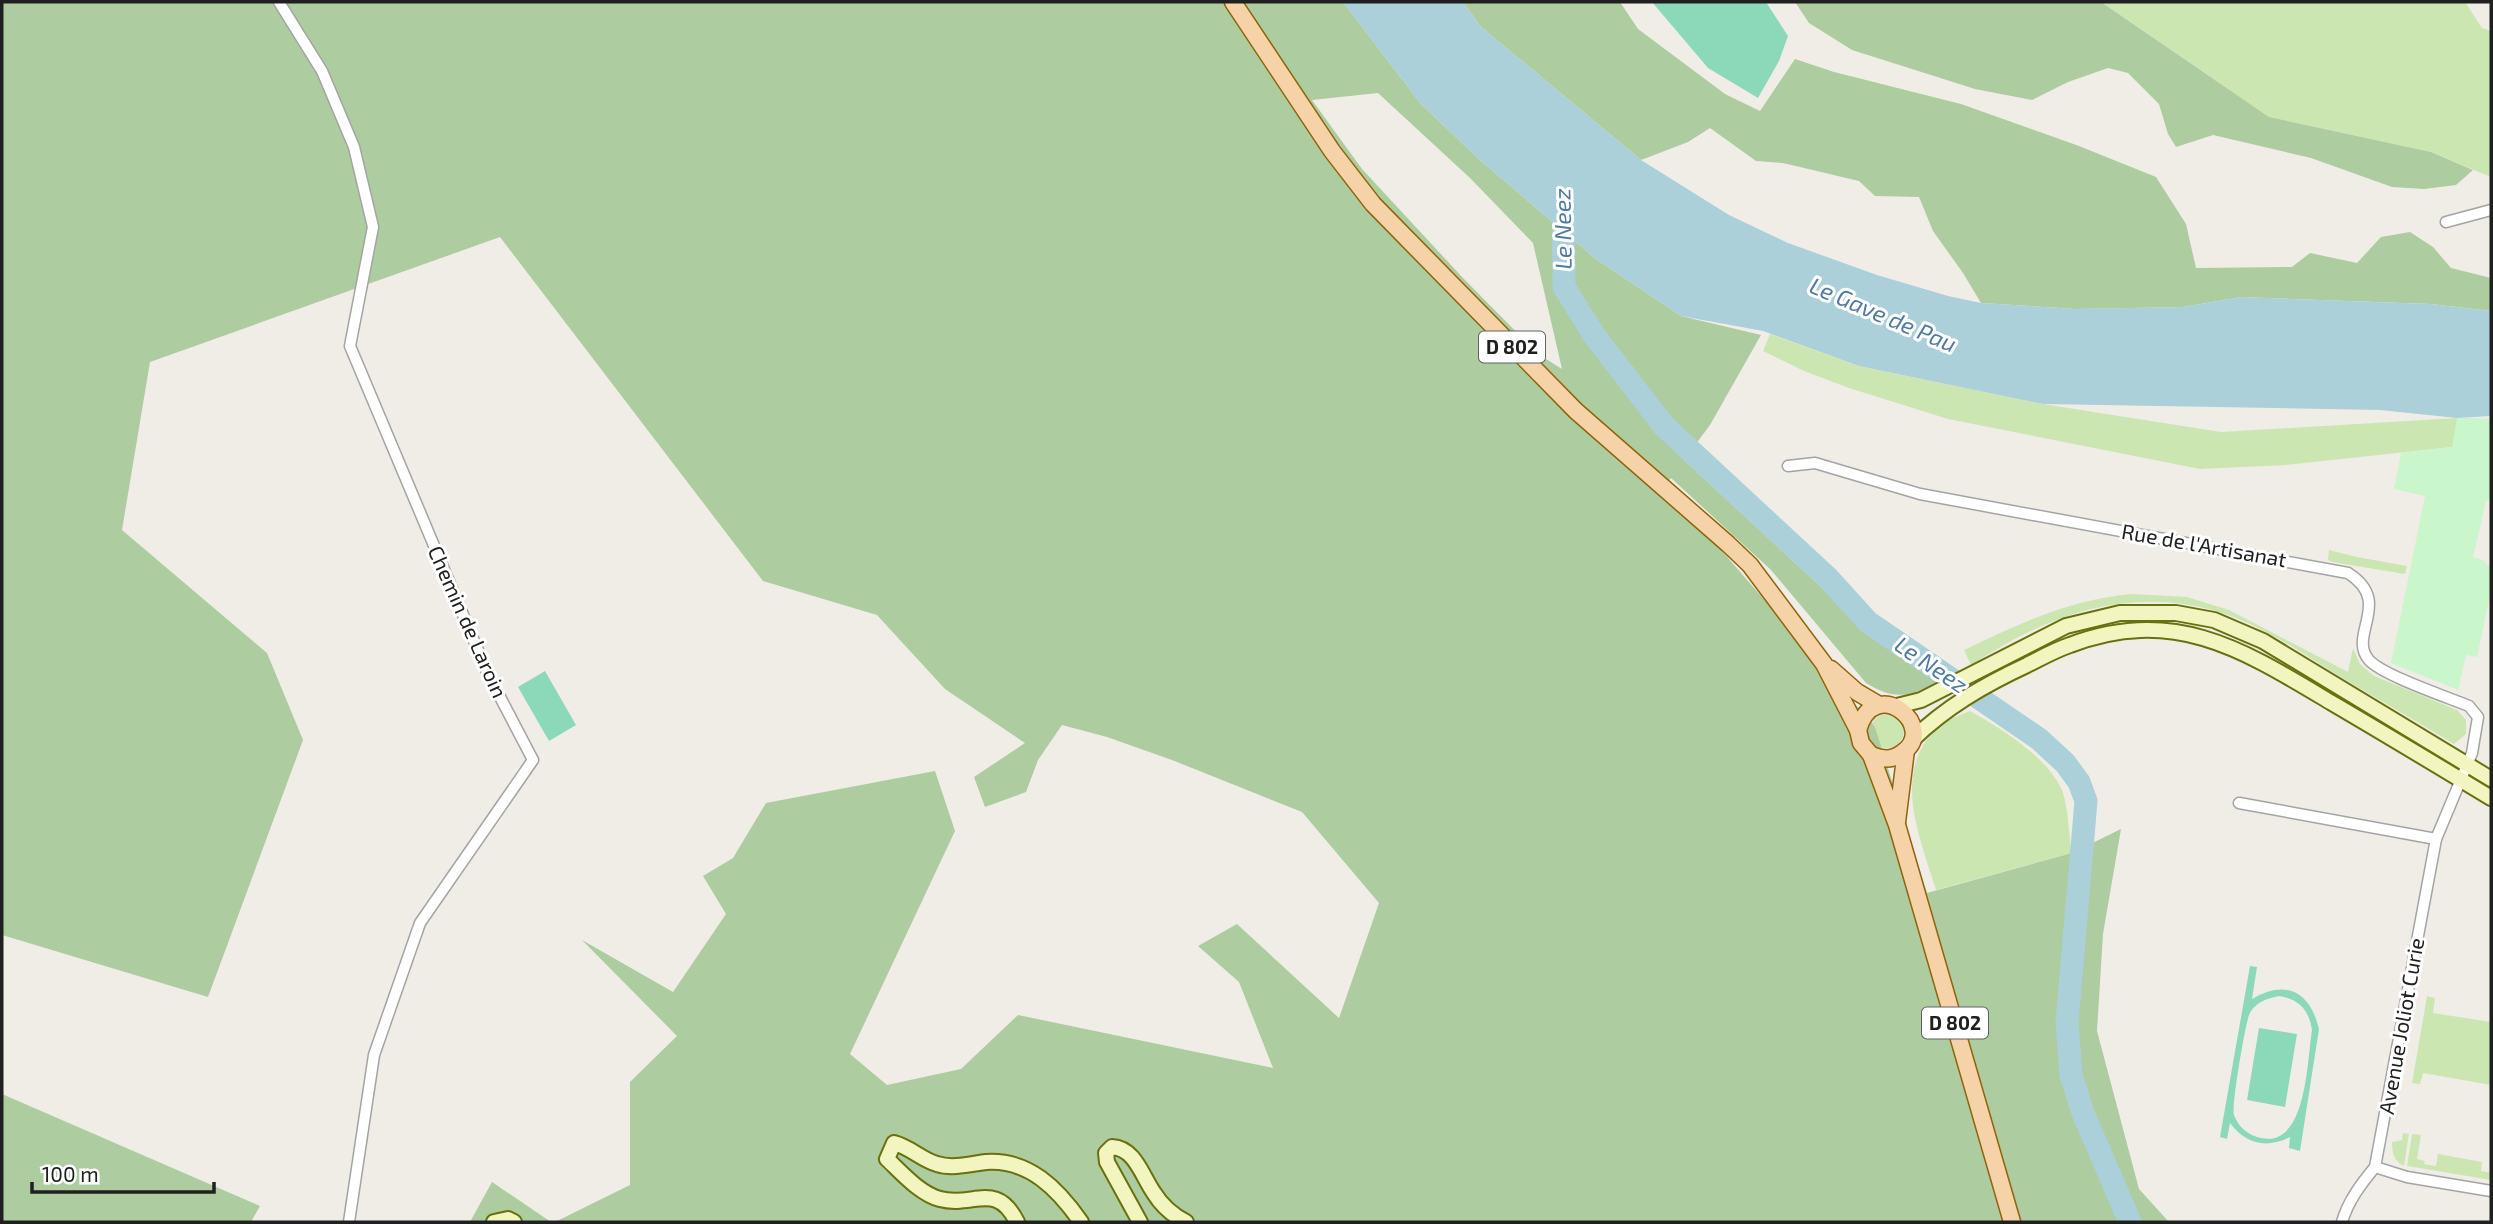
<svg xmlns="http://www.w3.org/2000/svg" width="2493" height="1224" font-family="'Exo 2',sans-serif">
	<style>
		.grass { fill: #cce6b2 }
		.forest { fill: #adcc9f; fill-rule: evenodd }
		.park { fill: #c9f6cb }
		.pitch { fill: #8cd9ba; fill-rule: evenodd }
		.water { fill: #abd0da }
		.lines { fill: none; stroke-linecap: round; stroke-linejoin: round }
		.river { stroke: #abd0da; stroke-width: 23 }
		.street-casing { stroke: #a4a4a4; stroke-width: 13 }
		.secondary-casing { stroke: #68710d; stroke-width: 18 }
		.primary-casing { stroke: #91630b; stroke-width: 19 }
		.street { stroke: #fff; stroke-width: 10 }
		.secondary { stroke: #f3f5c0; stroke-width: 14 }
		.primary { stroke: #f5d2a7; stroke-width: 16 }
		.labels { text-anchor: middle; stroke-width: 6; stroke-linejoin: round; paint-order: stroke }
		.shield { fill: #fff; stroke: #636363; stroke-width: 2 }
		.shield-label { font-size: 19px; font-weight: bold; fill: #202020 }
		.street-label { font-size: 21px; fill: #202020; stroke: #fff }
		.water-label { font-size: 23px; font-style: italic; fill: #507aa2; stroke: #fff }
	</style>
	<rect width="100%" height="100%" fill="#f0ede7"/>
	<!-- grass -->
	<g class="grass">
		<path d="M2101 2H2465L2482 28 2491 31V177L2431 152 2269 117Z"/>
		<path d="M1770 334 1859 366 2043 404 2221 432 2457 418 2491 419V460L2452 447 2286 465 2200 469 1948 419 1849 388 1804 371 1763 351Z"/>
		<path d="M2329 550 2357 557 2407 566 2405 574 2332 562 2328 560Z"/>
		<path d="M2131 594 2187 597 2229 610 2348 672 2353 648 2360 664 2374 676 2457 710 2466 720V734L2454 744C2418 722 2381 701 2344 679 2306 656 2270 630 2228 615 2136 583 2049 613 1971 665L1964 650C2020 623 2069 600 2131 594Z"/>
		<path d="M1970 711C2000 728 2046 756 2061 788 2068 802 2069 837 2072 853L1936 890C1921 840 1892 777 1933 732 1942 721 1958 716 1970 711Z"/>
		<circle cx="1887" cy="731" r="17"/>
		<path d="M2427 996 2435 998 2433 1013 2491 1022V1085L2423 1073 2420 1084 2412 1083Z"/>
		<path d="M2403 1133 2409 1134 2404 1166C2394 1162 2392 1152 2392 1142L2402 1140Z"/>
		<path d="M2412 1134 2421 1135 2417 1159 2425 1161 2424 1164 2436 1166 2438 1154 2482 1162 2481 1171 2491 1173V1180L2407 1166Z"/>
	</g>
	<!-- forest -->
	<g class="forest">
		<path d="M2 2H1343L1421 104 1481 161 1596 259 1681 316 1761 335 1710 425 1684 460 1821 587 1857 623 1940 680C1911 697 1895 701 1866 683L1771 570 1671 478 1663 489 1695 520 1875 727 1927 893 2072 853 2121 829 2103 934 2097 1031 2139 1189 2169 1222H555L630 1185V1082L677 1036 582 940 673 992 726 914 703 876 733 858 766 803 935 771 955 831 850 1054 887 1085 961 1069 1018 1015 1273 1068 1239 982 1198 946 1237 924 1339 1018 1379 903 1302 812 1172 760 1107 737 1062 725 1038 760 1026 792 985 807 974 777 1025 743 945 689 877 615 763 581 500 237 150 362 122 530 267 653 303 740 208 997 2 935ZM1378 93 1470 178 1533 243 1562 369 1538 354 1463 278 1362 169 1312 100Z"/>
		<path d="M1463 2H1620L1638 29 1725 94 1760 111 1795 59 1834 72 1961 104 2079 146 2156 177 2186 224 2196 268 2292 267 2310 253 2357 263 2381 237 2410 232 2433 247 2451 268 2491 278V311L2431 304 2241 297 2183 307 2076 309 1981 303 1963 273 1933 231 1919 197 1875 196 1859 181 1783 163 1756 161 1710 128 1688 142 1641 160 1480 26Z"/>
		<path d="M1795 2H2101L2269 117 2431 152 2473 170 2456 185 2424 189 2392 187 2311 158 2213 135 2176 147 2168 134 2159 104 2128 73 2108 68 2068 82 2032 100 1975 89 1852 50 1809 23Z"/>
		<path d="M2 1094 260 1206 251 1222H2Z"/>
		<path d="M492 1182 551 1222H470Z"/>
	</g>
	<!-- park -->
	<path class="park" d="M2457 418 2491 419V500L2486 501 2473 557 2483 560 2491 569V590L2477 657 2466 655 2458 690 2391 663 2425 496 2394 489 2401 453 2452 447Z"/>
	<!-- pitch -->
	<g class="pitch">
		<path d="M1652 2H1766L1788 36 1779 61 1758 98 1708 68Z"/>
		<path d="M545 671 576 725 549 741 518 687Z"/>
		<path d="M2250 966 2257 967 2252 999C2286 979 2310 991 2319 1029L2300 1151 2289 1148 2290 1137C2266 1149 2246 1144 2230 1123L2227 1139 2220 1137ZM2279 996C2299 999 2309 1010 2312 1030 2307 1060 2307 1148 2261 1138 2248 1135 2239 1128 2234 1115 2231 1107 2245 1026 2249 1015 2254 1003 2267 998 2279 996Z"/>
		<path d="M2259 1028 2297 1034 2285 1107 2247 1100Z"/>
	</g>
	<!-- water -->
	<path class="water" d="M1343 2H1463L1480 26 1641 160 1729 215 1788 243 1877 275 1948 296 1981 303 2076 309 2183 307 2241 297 2431 304 2491 311V416L2457 418 2380 410 2043 404 1859 366 1763 331 1681 316 1596 259 1481 161 1421 104Z"/>
	<g class="lines">
		<!-- river -->
		<path class="river" d="M1563 201 1564 287 1594 335 1664 426 1828 578 1868 622 2039 739 2065 763 2079 782 2086 801 2067 1022 2071 1075 2083 1113 2130 1222"/>
		<!-- street casing -->
		<g class="street-casing">
			<g id="street">
				<path d="M279 2 322 71 354 147 373 227 350 346 488 674 533 760 420 923 374 1055 349 1222"/>
				<path d="M2446 222 2491 210"/>
				<path d="M1788 466 1815 463 1920 494 2348 573C2394 602 2347 635 2369 660 2382 675 2447 697 2469 706L2478 717 2472 753 2436 839 2375 1167C2361 1184 2348 1201 2342 1222"/>
				<path d="M2239 803 2436 839"/>
				<path d="M2375 1167 2407 1177 2491 1191"/>
			</g>
		</g>
		<!-- secondary casing -->
		<g class="secondary-casing">
			<g id="secondary">
				<path d="M1897 706 1921 700 2066 626 2120 613H2176L2214 620 2263 641 2491 779"/>
				<path d="M1912 740C1946 707 1984 685 2027 665 2041 658 2055 650 2070 645 2175 605 2245 651 2332 703 2385 734 2438 766 2491 798"/>
				<path d="M494 1222 508 1219 514 1222"/>
				<path d="M1017 1222C996 1180 973 1208 940 1199 920 1194 901 1172 887 1159L894 1143C910 1147 922 1160 937 1164 952 1169 971 1164 986 1162 1029 1159 1058 1189 1081 1222"/>
				<path d="M1140 1222 1107 1162 1106 1153 1112 1147C1135 1148 1142 1176 1154 1193 1162 1206 1172 1215 1186 1222"/>
			</g>
		</g>
		<!-- primary casing -->
		<g class="primary-casing">
			<g id="primary">
				<path d="M1233 2 1332 151 1373 204 1576 411 1728 544 1750 565 1824 664 1858 730 1861 743 1871 755 1897 825 2012 1222"/>
				<path d="M1831 669 1857 692 1879 705"/>
				<path d="M1858 730C1875 672 1940 728 1902 753 1891 761 1882 759 1871 755"/>
				<path d="M1897 822 1906 750"/>
			</g>
		</g>
		<!-- street -->
		<use href="#street" class="street"/>
		<!-- secondary -->
		<use href="#secondary" class="secondary"/>
		<!-- primary -->
		<use href="#primary" class="primary"/>
	</g>
	<g class="labels">
		<!-- shield labels -->
		<g class="shield">
			<rect x="1479" y="331.5" width="66" height="31" rx="5"/>
			<rect x="1922" y="1007.5" width="66" height="31" rx="5"/>
		</g>
		<g class="shield-label">
			<text x="1512" y="354">D 802</text>
			<text x="1955" y="1030">D 802</text>
		</g>
		<!-- street labels -->
		<g class="street-label">
			<text transform="translate(2204 546) rotate(10)" y="7">Rue de l'Artisanat</text>
			<text transform="translate(467 622) rotate(66)" y="7">Chemin de Laroin</text>
			<text transform="translate(2402 1026) rotate(-80)" y="7">Avenue Joliot Curie</text>
		</g>
		<!-- water labels -->
		<g class="water-label">
			<text transform="translate(1563 229) rotate(-91)" y="8">Le Neez</text>
			<text transform="translate(1883 315) rotate(23)" y="8">Le Gave de Pau</text>
			<text transform="translate(1931 665) rotate(34)" y="8">Le Neez</text>
		</g>
	</g>
	<!-- border -->
	<rect width="2493" height="1224" fill="none" stroke="#202020" stroke-width="7"/>
	<!-- scale -->
	<path d="M32 1182v10h182v-10" fill="none" stroke="#202020" stroke-width="3.5"/>
	<text x="42" y="1182" font-size="21" fill="#202020" stroke="#ffffff" stroke-width="5" paint-order="stroke">100 m</text>
</svg>
